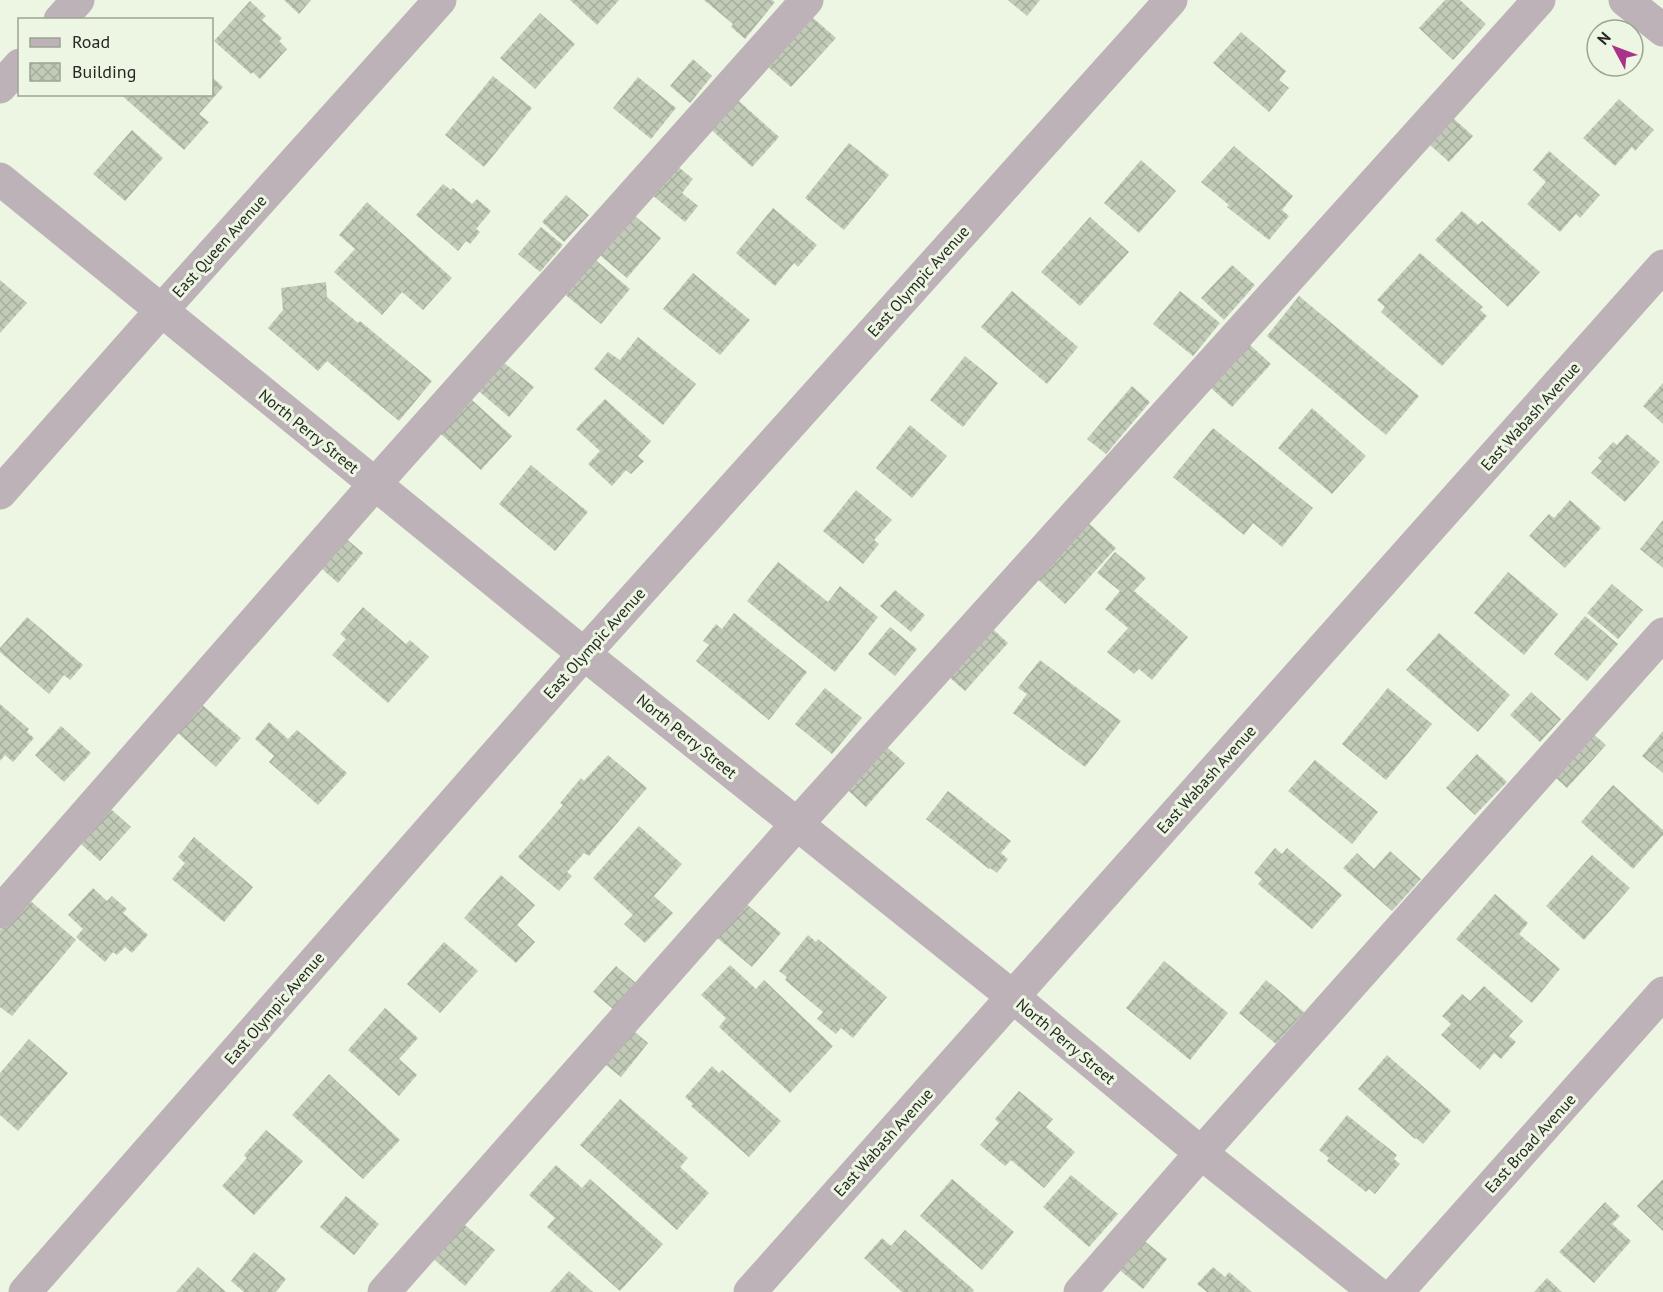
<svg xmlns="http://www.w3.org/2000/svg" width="1663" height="1292" font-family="'PT Sans',sans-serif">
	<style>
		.building { fill: url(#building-cross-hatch) }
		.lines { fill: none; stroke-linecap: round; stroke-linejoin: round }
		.minor { stroke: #bcb2b8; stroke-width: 33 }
		.labels { text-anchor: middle; stroke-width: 6; stroke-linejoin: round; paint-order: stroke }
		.street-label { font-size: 16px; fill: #252821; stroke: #ecf6e2 }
	</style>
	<defs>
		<pattern id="building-cross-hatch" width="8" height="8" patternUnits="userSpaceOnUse" patternTransform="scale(1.5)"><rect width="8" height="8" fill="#c1cbb7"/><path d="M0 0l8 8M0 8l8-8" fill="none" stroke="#a6ae9d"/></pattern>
	</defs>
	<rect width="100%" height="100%" fill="#ecf6e2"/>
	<!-- building -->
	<g class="building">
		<path d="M284 0H311L299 14Z"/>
		<path d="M570 0H619L597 25Z"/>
		<path d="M704 0H772L775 2 745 39 731 27 733 24Z"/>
		<path d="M1008 0H1040L1027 16Z"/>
		<path d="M1445 0H1460L1486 24 1453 60 1419 28Z"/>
		<path d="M250 1 266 16 262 20 282 38 279 41 287 49 260 79 253 72 251 74 214 41Z"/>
		<path d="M803 9 836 38 791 87 759 59Z"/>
		<path d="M540 13 575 44 535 89 500 58Z"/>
		<path d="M1241 32 1286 71 1279 80 1289 88 1269 112 1213 63Z"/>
		<path d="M693 59 712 76 690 103 670 86Z"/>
		<path d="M493 76 532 108 484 167 445 135Z"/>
		<path d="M212 77 223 87 199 114 209 122 184 150 120 94H212Z"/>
		<path d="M638 77 676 108 651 139 613 108Z"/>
		<path d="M731 94 779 137 752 167 704 123Z"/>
		<path d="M1619 99 1654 130 1635 151 1632 147 1615 166 1583 138Z"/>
		<path d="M1443 109 1473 136 1449 162 1420 136Z"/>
		<path d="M132 130 163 158 125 201 93 174Z"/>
		<path d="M849 143 889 175 844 230 805 198Z"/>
		<path d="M1234 146 1293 196 1282 210 1289 216 1269 240 1227 207 1229 205 1201 182Z"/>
		<path d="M1549 151 1600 195 1580 218 1576 214 1560 232 1527 204 1546 182 1533 170Z"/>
		<path d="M670 160 693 179 682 193 698 206 685 222 646 190Z"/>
		<path d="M1141 160 1176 191 1139 233 1104 203Z"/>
		<path d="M443 184 451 190 453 188 472 204 477 199 491 211 476 229 480 232 470 244 466 241 458 251 416 215Z"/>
		<path d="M566 195 589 215 564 242 542 222Z"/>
		<path d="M367 202 452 278 423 310 402 292 382 315 334 272 355 249 339 235Z"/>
		<path d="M773 208 817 245 798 267 794 263 775 286 736 253Z"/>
		<path d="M629 211 661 238 627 278 595 251Z"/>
		<path d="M1462 211 1478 225 1482 221 1540 272 1508 307 1435 240Z"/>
		<path d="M1090 217 1129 252 1080 306 1041 272Z"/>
		<path d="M541 227 563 245 540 272 518 254Z"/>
		<path d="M586 252 630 289 601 324 557 288Z"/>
		<path d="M1420 253 1483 307 1480 310 1487 316 1442 366 1381 312 1385 307 1377 300Z"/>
		<path d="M1232 265 1255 285 1224 320 1201 298Z"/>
		<path d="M693 273 750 320 720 355 663 309Z"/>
		<path d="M0 280 27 303 0 333Z"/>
		<path d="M326 282 327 297 358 323 360 321 432 381 399 421 327 361 318 371 268 328 283 310 281 288Z"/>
		<path d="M1012 291 1078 347 1047 384 981 327Z"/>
		<path d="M1180 291 1220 323 1193 356 1153 324Z"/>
		<path d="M1299 296 1419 396 1386 435 1267 336Z"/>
		<path d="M1240 336 1271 364 1232 407 1201 379Z"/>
		<path d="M638 337 696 384 663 425 594 369 608 352 620 360Z"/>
		<path d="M965 356 998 383 963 427 930 400Z"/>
		<path d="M498 358 534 387 509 417 474 387Z"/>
		<path d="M1663 383V424L1643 406Z"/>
		<path d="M1132 386 1150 402 1106 454 1087 439Z"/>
		<path d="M463 392 512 436 481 470 433 427Z"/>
		<path d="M605 399 651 441 638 456 644 461 631 474 626 470 612 486 588 464 600 451 576 429Z"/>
		<path d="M1312 408 1366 456 1332 494 1278 448Z"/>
		<path d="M910 425 947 456 912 498 876 468Z"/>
		<path d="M1213 428 1313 508 1282 547 1253 523 1244 535 1173 477Z"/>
		<path d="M1627 434 1660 462 1625 502 1591 473 1602 461 1598 458 1613 442 1617 445Z"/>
		<path d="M531 465 588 512 555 551 499 504Z"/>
		<path d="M856 490 892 520 874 540 879 544 863 564 823 531Z"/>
		<path d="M1570 500 1601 528 1565 568 1529 536 1549 514 1554 518Z"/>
		<path d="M1084 519 1116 548 1065 604 1033 575Z"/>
		<path d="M1663 520V568L1640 549Z"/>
		<path d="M337 531 363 553 338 583 312 560Z"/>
		<path d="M1115 552 1146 578 1134 591 1188 637 1152 680 1139 669 1134 674 1107 652 1128 628 1105 609 1120 591 1097 573Z"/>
		<path d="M778 562 828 602 840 586 878 617 835 672 747 601Z"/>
		<path d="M1508 572 1558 614 1524 655 1474 613Z"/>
		<path d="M1612 584 1643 610 1618 639 1587 613Z"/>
		<path d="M895 590 925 615 911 632 880 606Z"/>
		<path d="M363 607 406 644 410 640 429 657 388 703 332 655 346 639 340 634Z"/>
		<path d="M734 613 807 672 769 720 696 661 709 645 703 641 716 624 722 629Z"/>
		<path d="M1585 616 1618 644 1587 681 1554 654Z"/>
		<path d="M27 617 83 665 70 680 64 675 49 694 0 652V648Z"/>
		<path d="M985 622 1008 643 965 691 941 670Z"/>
		<path d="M890 627 917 649 895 676 868 654Z"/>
		<path d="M1439 633 1510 695 1478 732 1406 670Z"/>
		<path d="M1040 660 1121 721 1085 767 1013 713 1027 694 1018 688Z"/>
		<path d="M825 688 862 718 832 754 795 724Z"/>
		<path d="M1388 688 1432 724 1386 780 1342 744Z"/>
		<path d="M1531 692 1561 719 1540 742 1510 715Z"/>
		<path d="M194 698 241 738 216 767 170 726Z"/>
		<path d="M0 704 29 729 27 732 34 738 13 762 5 755 0 761Z"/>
		<path d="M269 722 288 739 297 730 347 773 318 805 269 762 274 756 255 739Z"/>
		<path d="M1583 725 1606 745 1567 788 1545 768Z"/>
		<path d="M61 726 91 753 64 782 35 755Z"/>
		<path d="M1663 731V773L1642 756Z"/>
		<path d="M880 741 905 763 866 807 841 784Z"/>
		<path d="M1477 754 1507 782 1475 815 1446 788Z"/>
		<path d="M608 755 647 788 589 856 584 853 567 872 572 876 559 891 518 857 563 805 560 803 581 778 584 781Z"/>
		<path d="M1315 760 1378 812 1352 844 1288 791Z"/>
		<path d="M1613 785 1663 830V835L1633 869 1581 822Z"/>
		<path d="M948 791 1011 841 1001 853 1008 859 997 873 990 868 989 869 926 819Z"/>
		<path d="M103 802 131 827 100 861 72 836Z"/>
		<path d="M639 826 682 864 654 896 673 913 645 943 624 924 633 915 593 878Z"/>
		<path d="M194 837 253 887 224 922 172 879 185 863 178 857Z"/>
		<path d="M1275 848 1282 854 1287 848 1342 895 1312 929 1258 884 1262 879 1254 873Z"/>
		<path d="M1390 851 1421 879 1392 911 1343 868 1357 853 1374 869Z"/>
		<path d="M1592 855 1630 888 1584 940 1546 906Z"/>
		<path d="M501 875 535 905 517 925 535 942 516 963 464 918Z"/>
		<path d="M93 888 107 901 112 896 127 909 123 913 148 935 132 953 125 947 117 955 113 952 105 962 76 937 83 929 68 915Z"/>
		<path d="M1495 894 1528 923 1519 934 1560 969 1532 1003 1456 939Z"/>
		<path d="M738 897 781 933 752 967 709 931Z"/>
		<path d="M27 898 76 940 12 1016 0 1007V930Z"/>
		<path d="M808 935 816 942 818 939 887 997 853 1038 841 1028 836 1034 817 1019 823 1012 785 980 787 977 779 971Z"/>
		<path d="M444 942 478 971 440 1013 407 984Z"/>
		<path d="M1164 961 1228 1013 1190 1060 1126 1008Z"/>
		<path d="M730 965 756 989 764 980 833 1046 790 1093 719 1027 726 1018 701 995Z"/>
		<path d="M616 966 636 983 613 1009 593 992Z"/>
		<path d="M1266 980 1304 1012 1276 1044 1239 1013Z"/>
		<path d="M1484 986 1523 1021 1509 1036 1516 1042 1501 1059 1494 1053 1480 1070 1441 1035 1451 1024 1442 1016 1462 994 1470 1001Z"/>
		<path d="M385 1008 418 1038 399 1059 417 1075 399 1096 348 1050Z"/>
		<path d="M630 1028 648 1043 621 1077 602 1062Z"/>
		<path d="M29 1039 68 1073 18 1131 0 1115V1073Z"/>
		<path d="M1387 1055 1451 1111 1423 1144 1416 1138 1415 1139 1358 1089Z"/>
		<path d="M712 1066 719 1073 722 1070 781 1121 749 1157 691 1106 693 1104 685 1097Z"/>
		<path d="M329 1074 400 1140 363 1179 292 1115Z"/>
		<path d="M1019 1091 1053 1119 1046 1127 1075 1152 1044 1188 1011 1160 1005 1166 980 1145 999 1123 995 1119Z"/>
		<path d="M620 1099 688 1158 680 1167 709 1193 677 1230 580 1145Z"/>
		<path d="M1347 1115 1397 1155 1394 1159 1400 1164 1375 1194 1369 1189 1366 1192 1327 1161 1329 1158 1319 1150Z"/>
		<path d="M266 1130 303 1161 254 1215 222 1186 247 1158 244 1155Z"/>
		<path d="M556 1165 582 1188 590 1179 663 1244 620 1291 547 1227 555 1218 529 1195Z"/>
		<path d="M1071 1175 1118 1214 1089 1247 1043 1207Z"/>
		<path d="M952 1179 1014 1232 982 1270 920 1216Z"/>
		<path d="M1663 1179V1231L1637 1206Z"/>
		<path d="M346 1196 379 1224 354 1255 320 1227Z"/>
		<path d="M1605 1202 1620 1216 1612 1224 1631 1241 1594 1283 1559 1252Z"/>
		<path d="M460 1221 495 1250 465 1286 431 1257Z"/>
		<path d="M905 1230 974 1290 973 1292H902L864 1258 882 1238 891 1246Z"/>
		<path d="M1137 1235 1167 1259 1143 1289 1112 1264Z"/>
		<path d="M254 1252 286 1279 276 1292H244L231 1281Z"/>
		<path d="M198 1267 226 1292H176Z"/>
		<path d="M1213 1267 1225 1277 1229 1272 1252 1292H1207L1197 1284Z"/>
		<path d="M569 1271 593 1292H550Z"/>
		<path d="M1547 1278 1562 1292H1534Z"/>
	</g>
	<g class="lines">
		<!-- minor -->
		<g class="minor">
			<path d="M1625 0 1663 30"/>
			<path d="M60 20 78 0"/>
			<path d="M0 87 20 65"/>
			<path d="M0 179 584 654 1012 996 1201 1153 1375 1292"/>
			<path d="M0 493 161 311 440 0"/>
			<path d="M0 912 375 484 807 0"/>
			<path d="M25 1292 584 654 1171 0"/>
			<path d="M384 1292 797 824 1539 0"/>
			<path d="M750 1292 1663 266"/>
			<path d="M1080 1292 1201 1153 1663 634"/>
			<path d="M1397 1292 1663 993"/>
		</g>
	</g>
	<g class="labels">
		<!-- street labels -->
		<g class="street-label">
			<text transform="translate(219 246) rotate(-48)" y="6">East Queen Avenue</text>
			<text transform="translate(918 281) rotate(-48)" y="6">East Olympic Avenue</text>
			<text transform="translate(1530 416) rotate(-48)" y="6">East Wabash Avenue</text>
			<text transform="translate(309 431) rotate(39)" y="6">North Perry Street</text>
			<text transform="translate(594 643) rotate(-48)" y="6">East Olympic Avenue</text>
			<text transform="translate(687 736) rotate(39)" y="6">North Perry Street</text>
			<text transform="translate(1206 779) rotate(-48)" y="6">East Wabash Avenue</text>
			<text transform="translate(274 1008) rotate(-49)" y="6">East Olympic Avenue</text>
			<text transform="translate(1066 1041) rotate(40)" y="6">North Perry Street</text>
			<text transform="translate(883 1142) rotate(-48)" y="6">East Wabash Avenue</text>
			<text transform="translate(1530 1143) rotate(-48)" y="6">East Broad Avenue</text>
		</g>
	</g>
	<!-- legend -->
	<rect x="18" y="18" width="195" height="78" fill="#ecf6e2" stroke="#9ca495" stroke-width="1.5"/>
	<rect x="30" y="38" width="30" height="9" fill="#bcb2b8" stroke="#9ca495" stroke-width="1.5"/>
	<text x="72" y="48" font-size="18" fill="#252821">Road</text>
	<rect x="30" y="63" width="30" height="18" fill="url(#building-cross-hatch)" stroke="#9ca495" stroke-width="1.5"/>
	<text x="72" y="78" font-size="18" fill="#252821">Building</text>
	<!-- north arrow -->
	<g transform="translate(1615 48) rotate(311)"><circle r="28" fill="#ecf6e2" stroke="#9ca495" stroke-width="1.5"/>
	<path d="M0-4.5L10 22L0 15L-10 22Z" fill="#a9338a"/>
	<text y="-9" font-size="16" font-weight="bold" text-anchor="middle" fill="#252821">N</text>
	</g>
</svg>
